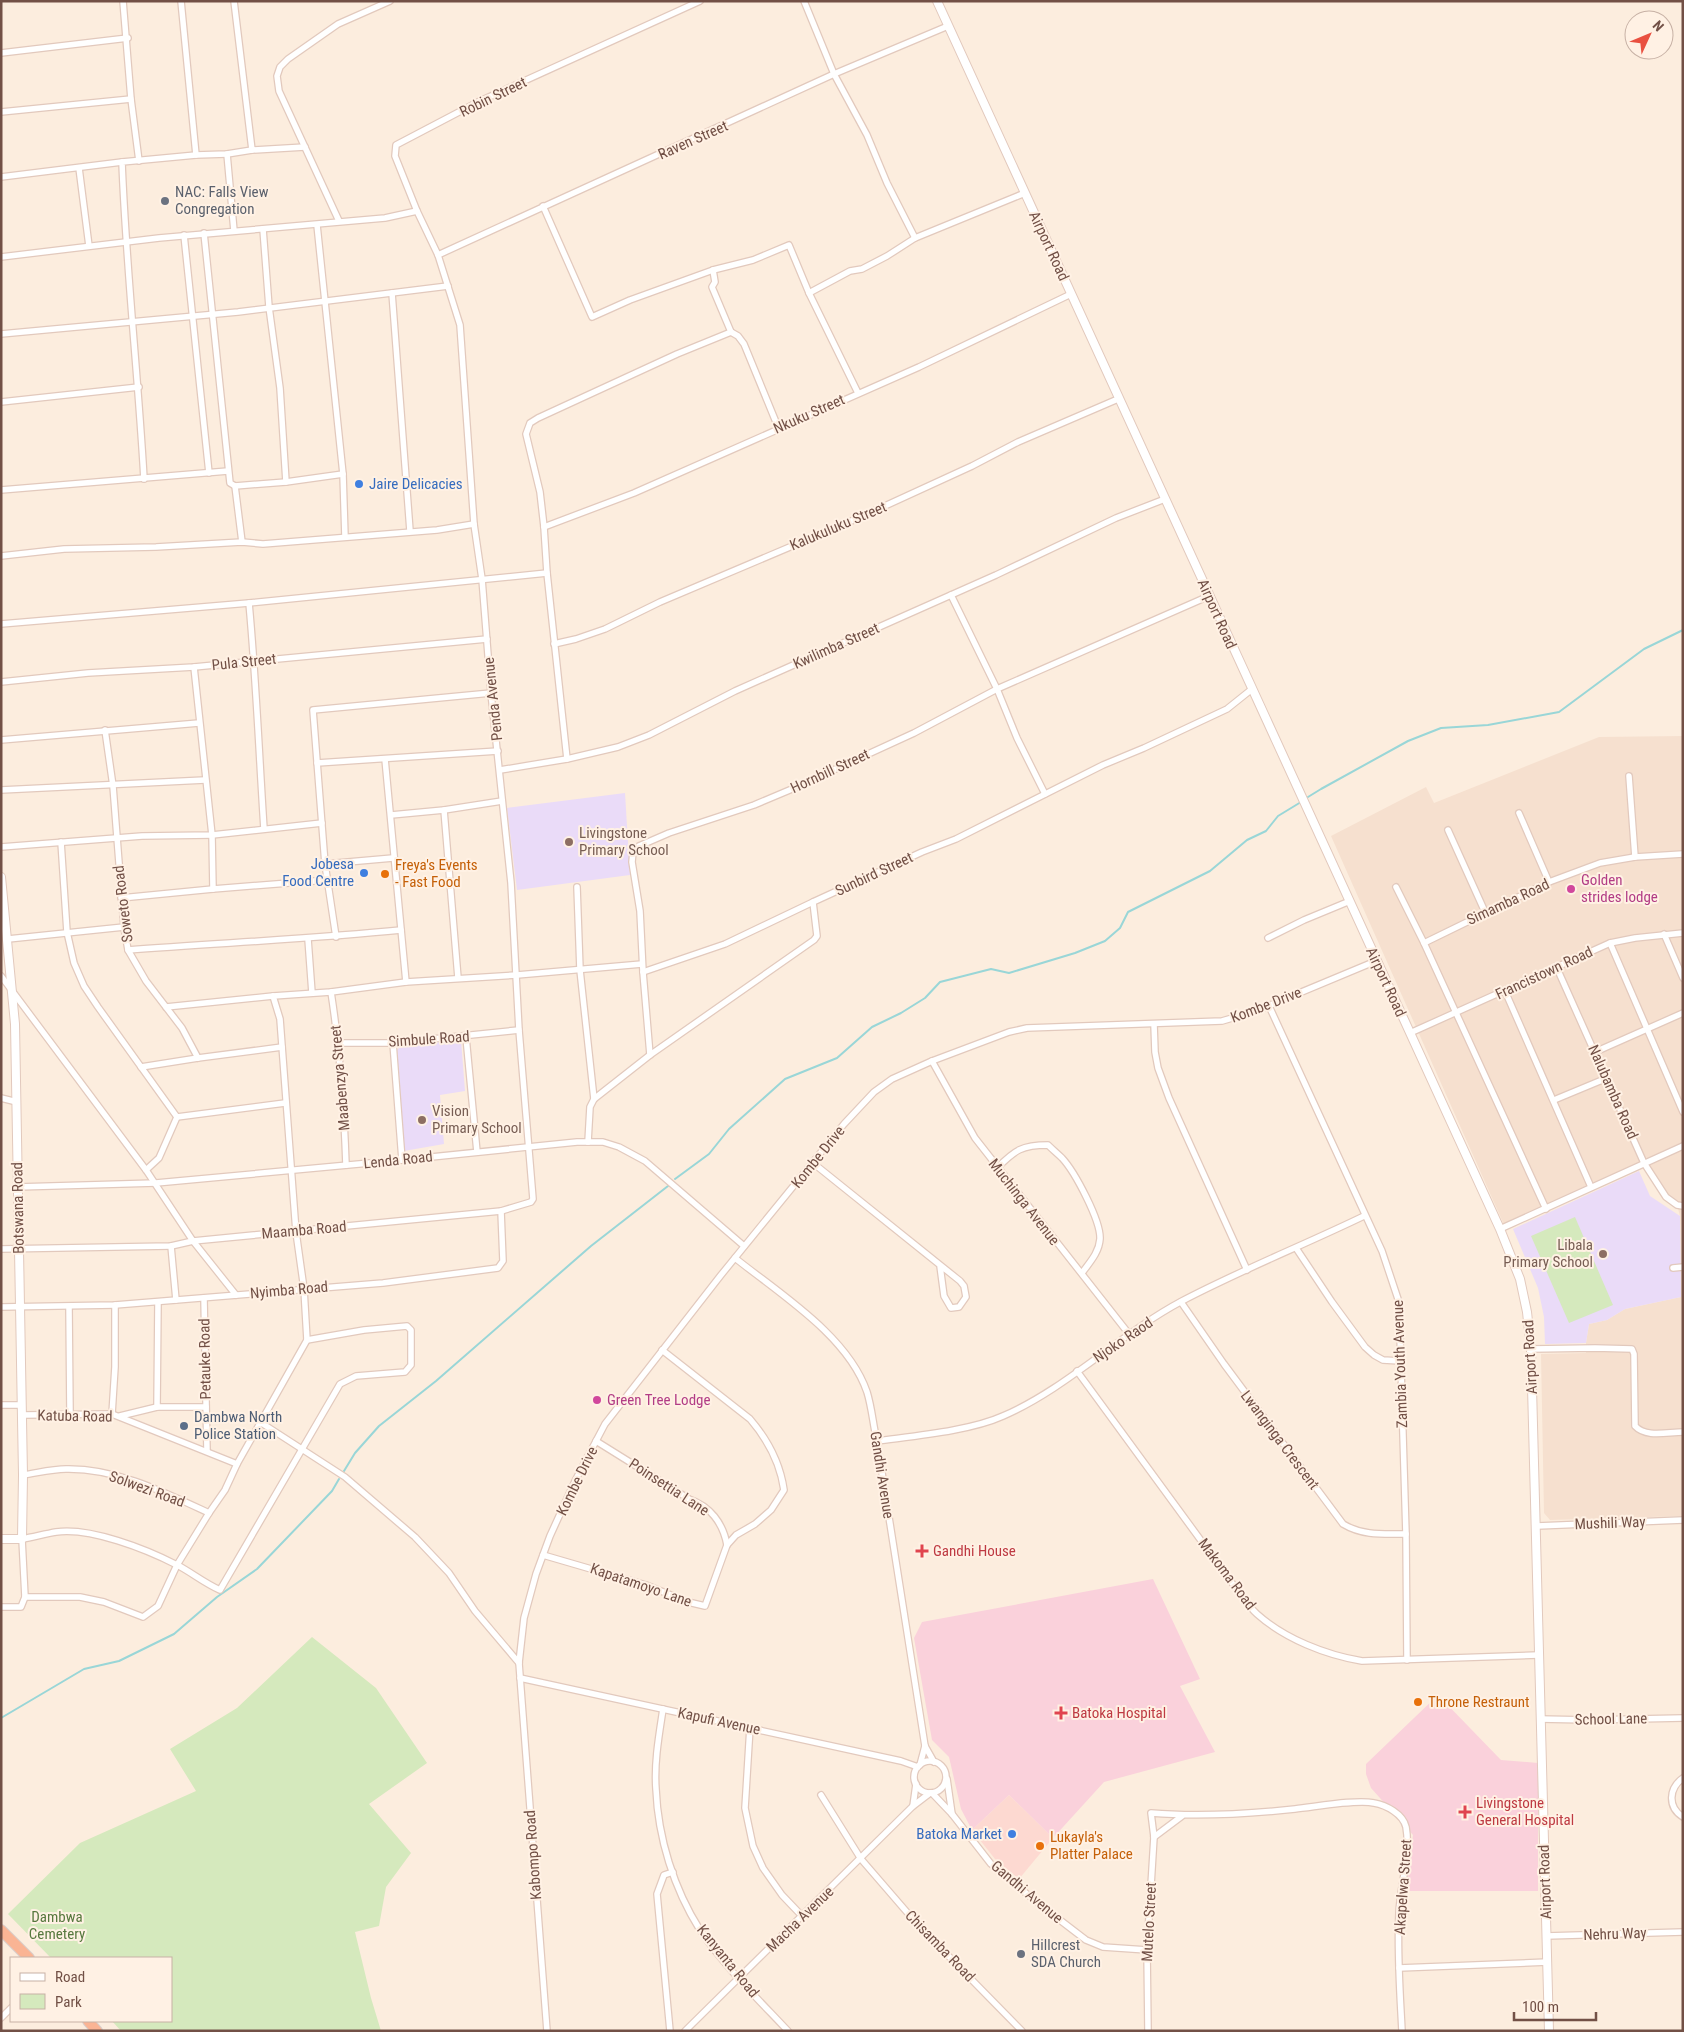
<svg xmlns="http://www.w3.org/2000/svg" width="1684" height="2032" font-family="'Roboto Condensed',sans-serif">
	<style>
		.residential { fill: #f6e0cf }
		.commercial { fill: #fdd9d1 }
		.education { fill: #eadbf8 }
		.medical { fill: #fad1db }
		.green { fill: #d5e9bd }
		.lines { fill: none; stroke-linecap: round; stroke-linejoin: round }
		.stream { stroke: #99d6d7; stroke-width: 2 }
		.minor-casing { stroke: #e2c9bd; stroke-width: 8 }
		.tertiary-casing { stroke: #e2c9bd; stroke-width: 10 }
		.trunk-casing { stroke: #d8cecb; stroke-width: 12 }
		.minor { stroke: #fff; stroke-width: 5.5 }
		.tertiary { stroke: #fff; stroke-width: 8 }
		.trunk { stroke: #fab494; stroke-width: 10 }
		.worship-dot { fill: #6b7280; stroke: #fff1e4; stroke-width: 2 }
		.shop-dot { fill: #3f7fe0; stroke: #fff1e4; stroke-width: 2 }
		.education-dot { fill: #8d6e63; stroke: #fff1e4; stroke-width: 2 }
		.food-dot { fill: #e8710a; stroke: #fff1e4; stroke-width: 2 }
		.hotel-dot { fill: #d1479c; stroke: #fff1e4; stroke-width: 2 }
		.service-dot { fill: #5c6f8a; stroke: #fff1e4; stroke-width: 2 }
		.health-dot { fill: #e0444e; stroke: #fff1e4; stroke-width: 2 }
		.labels { text-anchor: middle; stroke-width: 4; stroke-linejoin: round; paint-order: stroke }
		.street-label { font-size: 15px; fill: #725046; stroke: #fff1e4 }
		.worship-label { font-size: 15px; fill: #5b616d; stroke: #fff1e4; text-anchor: start }
		.shop-label { font-size: 15px; fill: #366cbe; stroke: #fff1e4; text-anchor: end }
		.education-label { font-size: 15px; fill: #785e54; stroke: #fff1e4; text-anchor: start }
		.food-label { font-size: 15px; fill: #c56008; stroke: #fff1e4; text-anchor: start }
		.hotel-label { font-size: 15px; fill: #b23c85; stroke: #fff1e4; text-anchor: start }
		.service-label { font-size: 15px; fill: #4e5e75; stroke: #fff1e4; text-anchor: start }
		.health-label { font-size: 15px; fill: #be3a42; stroke: #fff1e4; text-anchor: start }
		.park-label { font-size: 15px; fill: #57783e; stroke: #fff1e4 }
	</style>
	<rect width="100%" height="100%" fill="#fcedde"/>
	<!-- residential -->
	<path class="residential" d="M1683 736V1516L1550 1520 1544 1513 1541 1354 1586 1353V1343L1589 1324 1607 1320 1625 1309 1681 1297 1680 1216 1677 1205 1666 1197 1644 1163 1505 1227 1331 836 1426 787 1434 803 1599 737Z"/>
	<!-- commercial -->
	<path class="commercial" d="M1009 1795 1053 1838 1019 1879 995 1859 972 1830Z"/>
	<!-- education -->
	<g class="education">
		<path d="M625 793 630 875 517 890 507 808Z"/>
		<path d="M461 1040 465 1091 440 1095 444 1144 404 1151 397 1050 403 1044Z"/>
		<path d="M1639 1171 1650 1196 1680 1216 1681 1297 1625 1309 1607 1320 1589 1324 1586 1343 1545 1344 1544 1317 1538 1288 1513 1229Z"/>
	</g>
	<!-- medical -->
	<g class="medical">
		<path d="M1153 1579 1200 1679 1180 1686 1215 1752 1104 1782 1053 1838 1009 1795 972 1830 961 1809 949 1757 932 1740 914 1638 922 1622Z"/>
		<path d="M1438 1695 1501 1760 1538 1763V1891H1406L1413 1835 1371 1788 1366 1774V1764Z"/>
	</g>
	<!-- green -->
	<g class="green">
		<path d="M1575 1217 1613 1305 1569 1323 1531 1236Z"/>
		<path d="M312 1637 376 1688 427 1763 369 1804 411 1853 386 1887 379 1926 355 1932 371 1998 381 2031H121L112 2021H171V1958H51L8 1914 80 1843 196 1791 170 1749 237 1708Z"/>
	</g>
	<g class="lines">
		<!-- stream -->
		<g class="stream">
			<path d="M1308 797 1321 789 1408 741 1441 728 1488 725 1559 712 1644 649 1683 630"/>
			<path d="M675 1179 709 1154 729 1129 785 1079 837 1058 872 1027 901 1013 925 998 940 982 991 969 1009 973 1075 953 1105 941 1120 928 1128 912 1210 871 1247 840 1266 831 1278 816 1301 802"/>
			<path d="M344 1471 355 1453 379 1426 436 1381 591 1246 668 1186"/>
			<path d="M1 1718 84 1669 119 1661 174 1634 217 1597 257 1569 332 1491 339 1479"/>
		</g>
		<!-- minor casing -->
		<g class="minor-casing">
			<g id="minor">
				<path d="M123 1 131 99 139 161"/>
				<path d="M181 1 196 155"/>
				<path d="M804 1 834 74 867 135 887 183 915 238"/>
				<path d="M1 53 128 38"/>
				<path d="M1 112 131 99"/>
				<path d="M252 150 305 147"/>
				<path d="M227 154 234 231"/>
				<path d="M79 168 89 246"/>
				<path d="M1 177 122 162"/>
				<path d="M543 206 592 317 630 300 713 270 753 260 789 245 809 293 858 393"/>
				<path d="M339 221 279 91 277 76 280 67 288 59 338 24 390 1"/>
				<path d="M317 225 343 474 345 537"/>
				<path d="M263 229 269 307 280 388 286 482"/>
				<path d="M204 233 230 483 235 486 286 482 343 474"/>
				<path d="M184 235 209 473"/>
				<path d="M438 255 834 74 948 26"/>
				<path d="M1 257 159 238 385 218 417 211"/>
				<path d="M713 270 715 282 712 287 731 332"/>
				<path d="M392 293 410 531"/>
				<path d="M809 293 850 271 862 269 887 256 915 238 1025 193"/>
				<path d="M1 334 238 312 448 286"/>
				<path d="M1 402 139 387"/>
				<path d="M144 479C138 373 126 268 122 162L196 155 227 154 252 150 234 1"/>
				<path d="M235 486 242 542"/>
				<path d="M1 490 228 471"/>
				<path d="M544 527 634 493 919 367 1071 294"/>
				<path d="M1 556 64 549 156 547 242 542 263 544 437 530 474 524"/>
				<path d="M951 595 997 689 1017 738 1045 794"/>
				<path d="M249 603C256 678 259 753 264 829"/>
				<path d="M1 624 249 603 547 573"/>
				<path d="M554 644 576 639 605 629 660 602 863 516 972 466 1018 442 1118 399"/>
				<path d="M194 667 212 835 213 889 327 880"/>
				<path d="M1 682 88 673 194 667 487 639"/>
				<path d="M105 730 113 786 124 927 128 950 146 981 182 1028 198 1058"/>
				<path d="M1 740 199 723"/>
				<path d="M385 759 406 982"/>
				<path d="M567 759 547 573 544 527 540 492 526 434 530 423 538 418 677 354 731 332 738 336 744 344 778 427"/>
				<path d="M317 763 498 751"/>
				<path d="M500 770 567 759 618 747 649 735 735 691 996 575 1116 518 1165 499"/>
				<path d="M1629 776 1635 857"/>
				<path d="M1 790 205 780"/>
				<path d="M444 810 458 978"/>
				<path d="M1519 813 1549 882"/>
				<path d="M391 815 444 810 502 801"/>
				<path d="M1448 830 1485 912"/>
				<path d="M61 842 67 932 74 963 84 986 98 1007 177 1117 285 1103"/>
				<path d="M1 847 142 836 212 835 322 823"/>
				<path d="M325 864 393 858"/>
				<path d="M577 887 580 970 594 1099"/>
				<path d="M1396 887 1424 943 1546 1209"/>
				<path d="M121 898 213 889"/>
				<path d="M1664 934 1683 978"/>
				<path d="M336 937 325 864 313 710 491 693"/>
				<path d="M1268 938 1304 920 1350 901"/>
				<path d="M8 939 124 927"/>
				<path d="M308 939 312 993"/>
				<path d="M1424 943 1549 882 1600 863 1635 857 1683 854"/>
				<path d="M1610 943 1683 1112"/>
				<path d="M128 950C219 943 310 939 401 930"/>
				<path d="M1556 966 1644 1163 1666 1197 1677 1205 1683 1206"/>
				<path d="M643 972 725 944 813 902"/>
				<path d="M1 976 146 1170 193 1241 236 1295"/>
				<path d="M1505 991 1591 1187"/>
				<path d="M331 992C340 1050 344 1107 346 1165"/>
				<path d="M1269 1006 1382 1251 1399 1302 1406 1534 1407 1660"/>
				<path d="M166 1007 273 996 331 992 406 982 517 975 642 964"/>
				<path d="M1154 1024 1155 1052 1158 1068 1169 1098 1247 1270"/>
				<path d="M1410 1033 1610 943 1635 938 1683 933"/>
				<path d="M466 1037 477 1152"/>
				<path d="M339 1043H393L519 1030"/>
				<path d="M393 1043 402 1160"/>
				<path d="M1595 1052 1683 1013"/>
				<path d="M650 1055 643 972 640 911 632 862 633 852 639 846 669 833 754 805 792 789 914 733 997 689 1209 596"/>
				<path d="M932 1061 975 1138 1129 1334"/>
				<path d="M141 1067 198 1058 282 1047"/>
				<path d="M1 1098 17 1102"/>
				<path d="M1554 1100 1607 1078"/>
				<path d="M588 1142 590 1107 594 1099 650 1055 814 940 817 936 813 902 922 852 956 839 1103 765 1144 748 1227 709 1252 689"/>
				<path d="M813 1163 960 1281 964 1286 966 1297 959 1307 951 1308 944 1296 940 1266"/>
				<path d="M997 1168C1015 1150 1022 1145 1048 1145 1053 1150 1058 1154 1062 1158 1075 1172 1101 1221 1100 1239 1099 1253 1089 1263 1082 1273"/>
				<path d="M146 1170 159 1158 177 1117"/>
				<path d="M17 1187 156 1183 402 1160 577 1142H603L619 1147 645 1161 744 1246"/>
				<path d="M1500 1229 1683 1146"/>
				<path d="M171 1246 176 1300"/>
				<path d="M1296 1248 1332 1302 1365 1347 1374 1355 1383 1360 1400 1361"/>
				<path d="M1 1249 171 1246 193 1241 501 1211 531 1202 533 1199 519 1030 511 883 491 693 482 579 474 524 460 325 438 255 417 211 395 156 396 145 478 102 700 1"/>
				<path d="M735 1258C780 1294 848 1336 867 1392 872 1408 873 1425 877 1441L925 1746 934 1762"/>
				<path d="M1673 1268 1683 1267"/>
				<path d="M204 1298 207 1451"/>
				<path d="M1181 1302 1224 1364 1343 1524C1363 1536 1383 1534 1406 1534"/>
				<path d="M1 1307 115 1305 383 1283 498 1268 503 1261 501 1211"/>
				<path d="M69 1307 70 1414"/>
				<path d="M1531 1349 1595 1348 1632 1349 1634 1354 1635 1426C1646 1438 1667 1432 1683 1432"/>
				<path d="M1077 1371 1235 1587C1242 1596 1249 1607 1257 1614 1285 1639 1326 1655 1362 1661L1538 1655"/>
				<path d="M1 1405H22"/>
				<path d="M157 1407 158 1302"/>
				<path d="M112 1414 115 1367V1305"/>
				<path d="M23 1415 112 1414 237 1464"/>
				<path d="M120 1416 157 1407H206"/>
				<path d="M260 1422 345 1477 415 1537 449 1573 475 1611 519 1663"/>
				<path d="M596 1441 689 1499C710 1506 723 1523 727 1545"/>
				<path d="M877 1441C913 1436 970 1431 1003 1416 1066 1389 1120 1334 1182 1301 1241 1270 1304 1245 1364 1216"/>
				<path d="M23 1475C37 1473 52 1469 66 1469 116 1468 164 1492 209 1513"/>
				<path d="M1537 1526 1683 1520"/>
				<path d="M543 1555 646 1585 688 1602 705 1606 727 1545 736 1535 755 1524 771 1510 784 1490C780 1462 768 1440 750 1419L662 1350"/>
				<path d="M25 1597H80L104 1602 143 1617 158 1606 177 1565 209 1513 225 1490 237 1464 307 1340 304 1289 296 1232 280 1019 273 996"/>
				<path d="M1 1607H21L25 1597 22 1539C33 1537 45 1534 56 1532 90 1527 146 1549 177 1565 191 1572 204 1583 220 1590L340 1384 356 1376 405 1372 411 1365V1330L407 1326 364 1330 307 1340"/>
				<path d="M520 1678 901 1761 918 1767"/>
				<path d="M663 1709C659 1735 654 1763 656 1789 658 1838 674 1889 700 1930 725 1967 758 1999 788 2031"/>
				<path d="M1540 1719 1588 1720 1683 1718"/>
				<path d="M750 1727 745 1808 753 1846 763 1868 782 1895 802 1916"/>
				<circle cx="930" cy="1777" r="16"/>
				<path d="M920 1765 925 1746"/>
				<path d="M1683 1778C1669 1788 1667 1807 1683 1817"/>
				<path d="M947 1779 952 1814"/>
				<path d="M932 1793 952 1814 991 1864 1039 1904 1086 1940 1103 1947 1147 1950"/>
				<path d="M821 1795 861 1859 918 1925 1022 2031"/>
				<path d="M913 1806 916 1784"/>
				<path d="M1154 1837 1182 1816"/>
				<path d="M1546 1936 1683 1932"/>
				<path d="M1399 1968 1548 1962"/>
				<path d="M1 2018 11 2008"/>
				<path d="M547 2031 519 1663 524 1618 536 1574 550 1536 576 1479 605 1424 721 1275 844 1124 874 1092 892 1079 932 1061 1009 1032 1027 1028 1222 1021 1256 1011 1376 961"/>
				<path d="M670 2031 657 1894 664 1875 673 1872"/>
				<path d="M685 2031 913 1806 930 1793"/>
				<path d="M1148 2031 1147 1950 1154 1837 1151 1813C1198 1817 1248 1814 1295 1809 1315 1807 1356 1799 1374 1803 1386 1805 1403 1814 1406 1827 1411 1855 1400 1885 1399 1913 1397 1952 1400 1992 1402 2031"/>
			</g>
		</g>
		<!-- tertiary casing -->
		<g class="tertiary-casing">
			<g id="tertiary">
				<path d="M937 1 1500 1229 1520 1279 1527 1312 1531 1349 1549 2031"/>
				<path d="M1 877 15 1024 23 1475 22 1539H1"/>
			</g>
		</g>
		<!-- trunk casing -->
		<g class="trunk-casing">
			<g id="trunk">
				<path d="M1 1930 29 1958"/>
				<path d="M88 2021 97 2031"/>
			</g>
		</g>
		<!-- minor -->
		<use href="#minor" class="minor"/>
		<!-- tertiary -->
		<use href="#tertiary" class="tertiary"/>
		<!-- trunk -->
		<use href="#trunk" class="trunk"/>
	</g>
	<!-- markers -->
	<g class="worship-dot">
		<circle cx="165" cy="201" r="5"/>
		<circle cx="1021" cy="1954" r="5"/>
	</g>
	<g class="shop-dot">
		<circle cx="359" cy="484" r="5"/>
		<circle cx="364" cy="873" r="5"/>
		<circle cx="1012" cy="1834" r="5"/>
	</g>
	<g class="education-dot">
		<circle cx="569" cy="842" r="5"/>
		<circle cx="422" cy="1120" r="5"/>
		<circle cx="1603" cy="1254" r="5"/>
	</g>
	<g class="food-dot">
		<circle cx="385" cy="874" r="5"/>
		<circle cx="1418" cy="1702" r="5"/>
		<circle cx="1040" cy="1846" r="5"/>
	</g>
	<g class="hotel-dot">
		<circle cx="1571" cy="889" r="5"/>
		<circle cx="597" cy="1400" r="5"/>
	</g>
	<circle class="service-dot" cx="184" cy="1426" r="5"/>
	<g class="health-dot">
		<path d="M919.5 1543.5h5v5h5v5h-5v5h-5v-5h-5v-5h5z"/>
		<path d="M1058.5 1705.5h5v5h5v5h-5v5h-5v-5h-5v-5h5z"/>
		<path d="M1462.5 1804.5h5v5h5v5h-5v5h-5v-5h-5v-5h5z"/>
	</g>
	<g class="labels">
		<!-- street labels -->
		<g class="street-label">
			<text transform="translate(493 97) rotate(-26)" y="5">Robin Street</text>
			<text transform="translate(693 140) rotate(-24)" y="5">Raven Street</text>
			<text transform="translate(1049 246) rotate(65)" y="5">Airport Road</text>
			<text transform="translate(809 414) rotate(-24)" y="5">Nkuku Street</text>
			<text transform="translate(838 526) rotate(-23)" y="5">Kalukuluku Street</text>
			<text transform="translate(1217 614) rotate(66)" y="5">Airport Road</text>
			<text transform="translate(836 646) rotate(-24)" y="5">Kwilimba Street</text>
			<text transform="translate(244 662) rotate(-6)" y="5">Pula Street</text>
			<text transform="translate(493 699) rotate(-96)" y="5">Penda Avenue</text>
			<text transform="translate(830 771) rotate(-25)" y="5">Hornbill Street</text>
			<text transform="translate(874 874) rotate(-25)" y="5">Sunbird Street</text>
			<text transform="translate(1508 902) rotate(-25)" y="5">Simamba Road</text>
			<text transform="translate(123 904) rotate(-97)" y="5">Soweto Road</text>
			<text transform="translate(1544 973) rotate(-25)" y="5">Francistown Road</text>
			<text transform="translate(1386 982) rotate(65)" y="5">Airport Road</text>
			<text transform="translate(1266 1005) rotate(-21)" y="5">Kombe Drive</text>
			<text transform="translate(429 1039) rotate(-4)" y="5">Simbule Road</text>
			<text transform="translate(340 1078) rotate(-95)" y="5">Maabenzya Street</text>
			<text transform="translate(1613 1092) rotate(66)" y="5">Nalubamba Road</text>
			<text transform="translate(818 1157) rotate(-51)" y="5">Kombe Drive</text>
			<text transform="translate(398 1160) rotate(-6)" y="5">Lenda Road</text>
			<text transform="translate(1024 1202) rotate(52)" y="5">Muchinga Avenue</text>
			<text transform="translate(18 1208) rotate(-91)" y="5">Botswana Road</text>
			<text transform="translate(304 1230) rotate(-5)" y="5">Maamba Road</text>
			<text transform="translate(289 1290) rotate(-5)" y="5">Nyimba Road</text>
			<text transform="translate(1123 1340) rotate(-34)" y="5">Njoko Raod</text>
			<text transform="translate(1530 1357) rotate(-93)" y="5">Airport Road</text>
			<text transform="translate(205 1359) rotate(-91)" y="5">Petauke Road</text>
			<text transform="translate(1400 1364) rotate(-92)" y="5">Zambia Youth Avenue</text>
			<text transform="translate(75 1416) rotate(1)" y="5">Katuba Road</text>
			<text transform="translate(1280 1440) rotate(53)" y="5">Lwanginga Crescent</text>
			<text transform="translate(882 1475) rotate(81)" y="5">Gandhi Avenue</text>
			<text transform="translate(577 1481) rotate(-64)" y="5">Kombe Drive</text>
			<text transform="translate(669 1487) rotate(33)" y="5">Poinsettia Lane</text>
			<text transform="translate(147 1489) rotate(20)" y="5">Solwezi Road</text>
			<text transform="translate(1610 1523) rotate(-2)" y="5">Mushili Way</text>
			<text transform="translate(1227 1574) rotate(53)" y="5">Makoma Road</text>
			<text transform="translate(641 1585) rotate(19)" y="5">Kapatamoyo Lane</text>
			<text transform="translate(1611 1719) rotate(-1)" y="5">School Lane</text>
			<text transform="translate(719 1721) rotate(12)" y="5">Kapufi Avenue</text>
			<text transform="translate(533 1855) rotate(-94)" y="5">Kabompo Road</text>
			<text transform="translate(1545 1882) rotate(-92)" y="5">Airport Road</text>
			<text transform="translate(1403 1887) rotate(-86)" y="5">Akapelwa Street</text>
			<text transform="translate(1027 1892) rotate(40)" y="5">Gandhi Avenue</text>
			<text transform="translate(800 1919) rotate(-44)" y="5">Macha Avenue</text>
			<text transform="translate(1149 1922) rotate(-87)" y="5">Mutelo Street</text>
			<text transform="translate(1615 1934) rotate(-2)" y="5">Nehru Way</text>
			<text transform="translate(940 1946) rotate(46)" y="5">Chisamba Road</text>
			<text transform="translate(728 1961) rotate(51)" y="5">Kanyanta Road</text>
		</g>
		<!-- worship labels -->
		<g class="worship-label">
			<text x="175" y="197">NAC: Falls View<tspan x="175" dy="17">Congregation</tspan></text>
			<text x="1031" y="1950">Hillcrest<tspan x="1031" dy="17">SDA Church</tspan></text>
		</g>
		<!-- shop labels -->
		<g class="shop-label">
			<text x="369" y="489" text-anchor="start">Jaire Delicacies</text>
			<text x="354" y="869">Jobesa<tspan x="354" dy="17">Food Centre</tspan></text>
			<text x="1002" y="1839">Batoka Market</text>
		</g>
		<!-- education labels -->
		<g class="education-label">
			<text x="579" y="838">Livingstone<tspan x="579" dy="17">Primary School</tspan></text>
			<text x="432" y="1116">Vision<tspan x="432" dy="17">Primary School</tspan></text>
			<text x="1593" y="1250" text-anchor="end">Libala<tspan x="1593" dy="17">Primary School</tspan></text>
		</g>
		<!-- food labels -->
		<g class="food-label">
			<text x="395" y="870">Freya's Events<tspan x="395" dy="17">- Fast Food</tspan></text>
			<text x="1428" y="1707">Throne Restraunt</text>
			<text x="1050" y="1842">Lukayla's<tspan x="1050" dy="17">Platter Palace</tspan></text>
		</g>
		<!-- hotel labels -->
		<g class="hotel-label">
			<text x="1581" y="885">Golden<tspan x="1581" dy="17">strides lodge</tspan></text>
			<text x="607" y="1405">Green Tree Lodge</text>
		</g>
		<!-- service labels -->
		<g class="service-label">
			<text x="194" y="1422">Dambwa North<tspan x="194" dy="17">Police Station</tspan></text>
		</g>
		<!-- health labels -->
		<g class="health-label">
			<text x="933" y="1556">Gandhi House</text>
			<text x="1072" y="1718">Batoka Hospital</text>
			<text x="1476" y="1808">Livingstone<tspan x="1476" dy="17">General Hospital</tspan></text>
		</g>
		<!-- park labels -->
		<g class="park-label">
			<text x="57" y="1922">Dambwa<tspan x="57" dy="17">Cemetery</tspan></text>
		</g>
	</g>
	<!-- border -->
	<rect width="1684" height="2032" fill="none" stroke="#725046" stroke-width="5"/>
	<!-- legend -->
	<rect x="10" y="1957" width="162" height="65" fill="#fff1e4" stroke="#c7b1a5"/>
	<rect x="20" y="1973" width="25" height="8" fill="#ffffff" stroke="#c7b1a5"/>
	<text x="55" y="1982" font-size="15" fill="#725046">Road</text>
	<rect x="20" y="1994" width="25" height="15" fill="#d5e9bd" stroke="#c7b1a5"/>
	<text x="55" y="2007" font-size="15" fill="#725046">Park</text>
	<!-- north arrow -->
	<g transform="translate(1649 35) rotate(46)"><circle r="24" fill="#fff1e4" stroke="#c7b1a5"/>
	<path d="M0-4L9 19L0 12L-9 19Z" fill="#e95040"/>
	<text y="-8" font-size="14" font-weight="bold" text-anchor="middle" fill="#725046">N</text>
	</g>
	<!-- scale -->
	<path d="M1514 2012v8h82v-8" fill="none" stroke="#725046" stroke-width="2.5"/>
	<text x="1522" y="2012" font-size="15" fill="#725046" stroke="#fff1e4" stroke-width="4" paint-order="stroke">100 m</text>
</svg>
